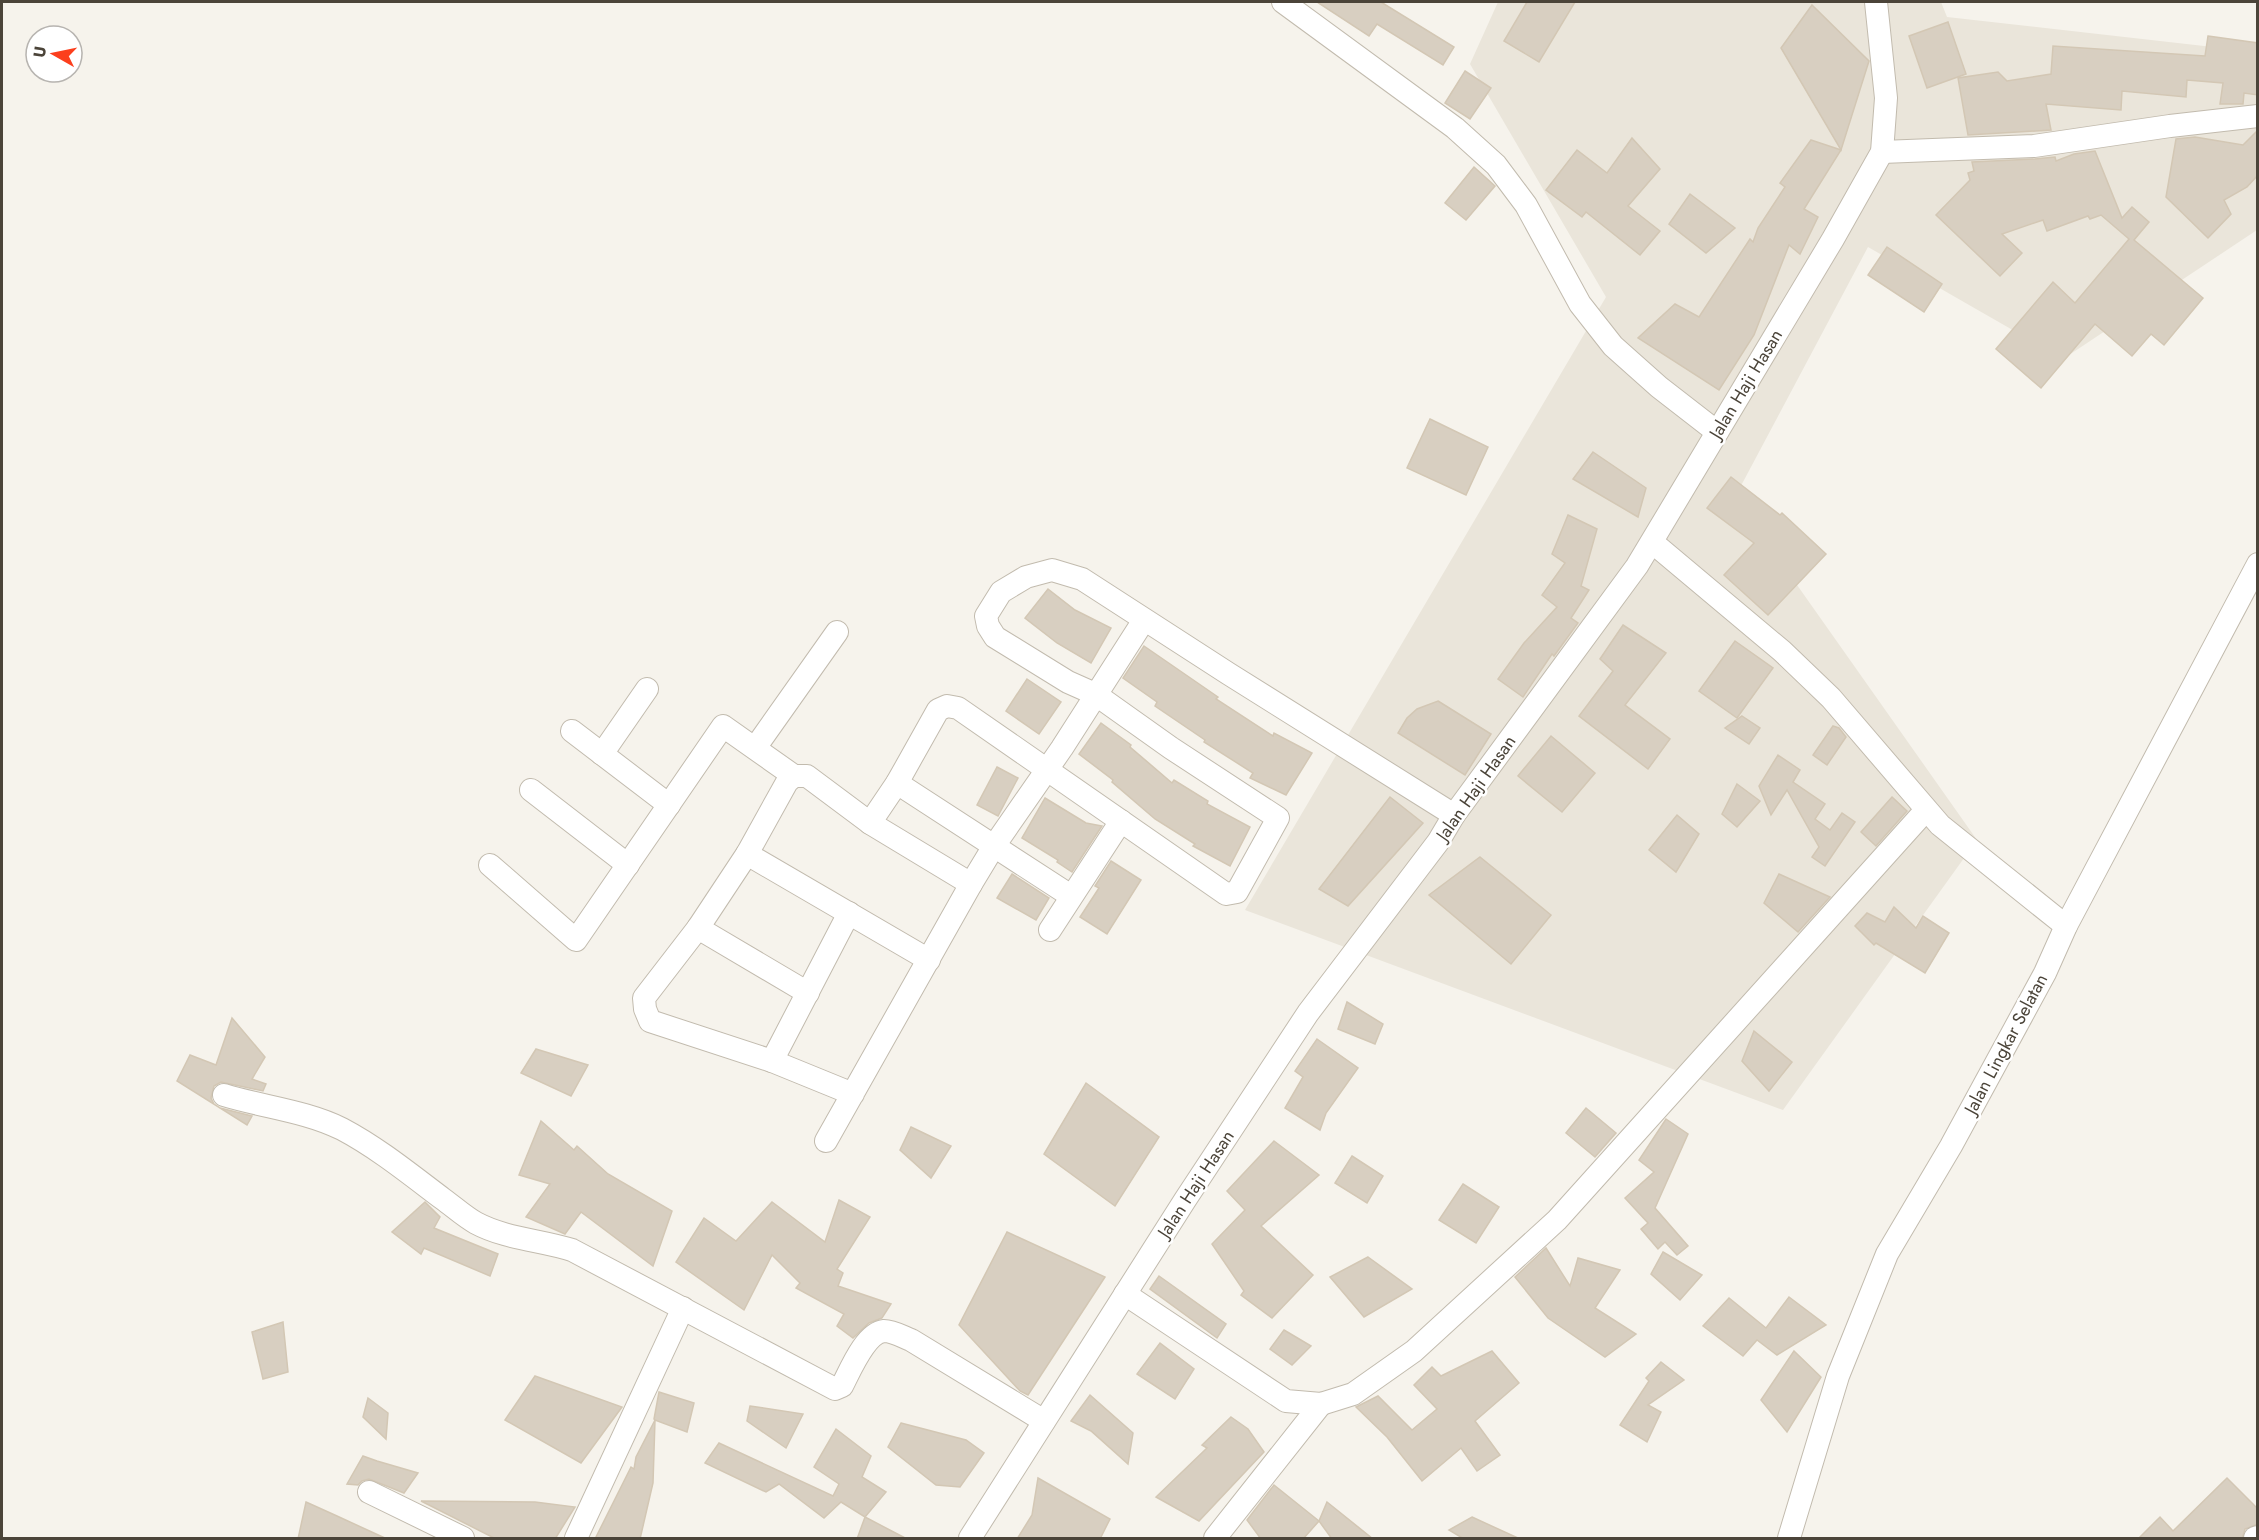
<svg xmlns="http://www.w3.org/2000/svg" width="2259" height="1540" font-family="Jost,sans-serif">
	<style>
		.residential { fill: #eae5da }
		.building { fill: #d8cfc1; stroke: #d3c7b4; stroke-width: 1.5 }
		.lines { fill: none; stroke-linecap: round; stroke-linejoin: round }
		.minor-casing { stroke: #c2bbae; stroke-width: 24 }
		.minor { stroke: #fff; stroke-width: 22 }
		.labels { text-anchor: middle; stroke-width: 5; stroke-linejoin: round; paint-order: stroke }
		.street-label { font-size: 18px; fill: #4b4439; stroke: #fff }
	</style>
	<rect width="100%" height="100%" fill="#f6f3ec"/>
	<!-- residential -->
	<path class="residential" d="M1498 2H1941L1947 17 2257 52V230L2063 359 1868 247 1735 497 1977 840 1783 1110 1245 910 1606 297 1470 64Z"/>
	<!-- building -->
	<g class="building">
		<path d="M1317 2H1381L1454 47 1443 65 1377 24 1369 36Z"/>
		<path d="M1527 2H1575L1539 62 1504 41Z"/>
		<path d="M1812 5 1869 61 1841 150 1781 48Z"/>
		<path d="M1948 22 1966 74 1927 88 1909 36Z"/>
		<path d="M2208 36 2258 43V95L2244 93 2243 104H2220L2223 83 2187 80 2186 97 2122 91 2121 110 2046 104 2051 130 1968 135 1958 78 1998 72 2007 81 2051 74 2053 46 2205 56Z"/>
		<path d="M1465 71 1491 88 1470 119 1445 103Z"/>
		<path d="M2258 130V175L2247 187 2224 200 2231 214 2208 238 2166 197 2176 139 2195 137 2243 145Z"/>
		<path d="M1632 138 1660 169 1628 206 1660 231 1640 255 1586 212 1582 217 1546 190 1577 150 1607 173Z"/>
		<path d="M1811 140 1841 150 1804 209 1818 217 1800 254 1789 245 1754 335 1719 390 1638 338 1675 304 1699 317 1750 239 1753 242 1758 228 1785 187 1780 183Z"/>
		<path d="M2095 151 2122 218 2132 207 2149 222 2134 240 2203 298 2164 345 2151 334 2132 356 2095 324 2041 388 1996 349 2053 282 2075 303 2129 239 2101 215 2090 219 2088 216 2047 231 2043 220 2002 234 2022 253 2000 276 1936 215 1970 180 1968 173 1974 171 1972 162 2035 159 2055 157 2056 161 2074 154Z"/>
		<path d="M1474 167 1495 186 1466 220 1445 203Z"/>
		<path d="M1690 194 1735 228 1706 253 1669 224Z"/>
		<path d="M1887 247 1942 284 1924 312 1868 275Z"/>
		<path d="M1430 419 1488 447 1466 495 1407 468Z"/>
		<path d="M1593 452 1646 488 1638 517 1573 479Z"/>
		<path d="M1731 477 1780 515 1782 513 1826 554 1768 615 1724 575 1754 543 1707 508Z"/>
		<path d="M1568 515 1597 529 1581 586 1589 590 1571 618 1578 623 1554 656 1552 654 1523 697 1498 679 1524 643 1557 607 1542 595 1565 563 1552 554Z"/>
		<path d="M1048 589 1075 610 1111 628 1091 663 1057 643 1025 618Z"/>
		<path d="M1623 625 1666 653 1625 705 1670 739 1648 769 1579 716 1613 671 1600 659Z"/>
		<path d="M1735 641 1773 668 1737 718 1699 691Z"/>
		<path d="M1144 646 1218 697 1216 699 1273 736 1274 733 1312 753 1286 795 1250 778 1253 773 1204 742 1205 740 1155 706 1157 702 1123 678Z"/>
		<path d="M1027 679 1061 702 1039 734 1006 711Z"/>
		<path d="M1438 701 1491 734 1465 775 1398 733 1407 718 1417 709Z"/>
		<path d="M1742 716 1760 728 1749 744 1725 728Z"/>
		<path d="M1101 723 1131 745 1130 747 1172 783 1174 780 1208 801 1207 804 1250 827 1230 866 1193 846 1195 844 1155 819 1112 782 1113 780 1079 754Z"/>
		<path d="M1833 726 1839 728 1846 737 1827 765 1813 755Z"/>
		<path d="M1551 736 1595 773 1562 812 1518 776Z"/>
		<path d="M1778 755 1800 770 1793 782 1825 804 1815 819 1830 830 1842 813 1855 822 1825 866 1812 857 1819 847 1787 790 1771 815 1759 786Z"/>
		<path d="M997 767 1018 778 998 816 977 805Z"/>
		<path d="M1737 784 1760 801 1737 827 1722 814Z"/>
		<path d="M1390 797 1423 823 1348 906 1319 889Z"/>
		<path d="M1892 797 1907 811 1876 846 1861 832Z"/>
		<path d="M1045 798 1086 823 1102 826 1072 872 1057 862 1058 860 1022 838Z"/>
		<path d="M1677 815 1699 834 1676 872 1649 850Z"/>
		<path d="M1480 857 1551 915 1511 964 1429 895Z"/>
		<path d="M1111 861 1141 880 1107 934 1080 917 1099 888 1095 886Z"/>
		<path d="M1012 874 1049 898 1036 920 997 898Z"/>
		<path d="M1779 874 1830 897 1798 932 1764 903Z"/>
		<path d="M1894 907 1916 928 1923 916 1949 933 1925 973 1876 943 1874 945 1855 926 1867 913 1885 922Z"/>
		<path d="M1347 1002 1383 1024 1375 1044 1338 1029Z"/>
		<path d="M232 1018 265 1057 252 1079 266 1084 263 1091 221 1082 214 1086 211 1098 214 1104 220 1108 252 1116 247 1125 177 1081 190 1055 216 1065Z"/>
		<path d="M1754 1031 1792 1062 1769 1091 1742 1061Z"/>
		<path d="M1317 1039 1358 1068 1326 1113 1320 1130 1285 1108 1303 1077 1295 1071Z"/>
		<path d="M536 1049 588 1065 571 1096 521 1073Z"/>
		<path d="M1086 1083 1159 1137 1115 1206 1044 1154Z"/>
		<path d="M1586 1108 1616 1133 1595 1157 1566 1133Z"/>
		<path d="M1666 1119 1688 1134 1655 1208 1688 1246 1677 1255 1665 1242 1658 1249 1641 1229 1648 1223 1625 1198 1654 1172 1639 1160Z"/>
		<path d="M541 1121 574 1150 577 1146 608 1174 672 1211 653 1266 581 1212 565 1234 526 1217 550 1184 519 1175Z"/>
		<path d="M911 1127 951 1146 931 1178 900 1150Z"/>
		<path d="M1274 1141 1319 1175 1261 1226 1313 1275 1272 1318 1241 1295 1244 1291 1212 1244 1245 1210 1227 1191Z"/>
		<path d="M1352 1156 1383 1176 1367 1203 1335 1183Z"/>
		<path d="M1463 1184 1499 1207 1476 1243 1439 1220Z"/>
		<path d="M839 1200 870 1217 837 1269 843 1273 838 1286 891 1304 882 1318 869 1323 853 1338 837 1326 844 1314 796 1288 800 1283 772 1255 744 1310 676 1262 704 1218 736 1241 772 1202 825 1242Z"/>
		<path d="M425 1202 440 1217 434 1228 498 1254 490 1276 424 1248 421 1254 392 1232Z"/>
		<path d="M1007 1232 1105 1277 1028 1395 1020 1391 959 1325Z"/>
		<path d="M1546 1248 1570 1286 1578 1258 1620 1270 1595 1308 1636 1334 1605 1357 1548 1318 1515 1277Z"/>
		<path d="M1663 1252 1702 1275 1680 1300 1651 1274Z"/>
		<path d="M1368 1257 1412 1289 1364 1317 1330 1277Z"/>
		<path d="M1159 1276 1226 1324 1217 1338 1150 1289Z"/>
		<path d="M1789 1297 1826 1325 1777 1355 1757 1340 1743 1356 1703 1326 1729 1298 1766 1328Z"/>
		<path d="M283 1322 288 1372 263 1379 252 1332Z"/>
		<path d="M1284 1330 1311 1346 1292 1365 1270 1349Z"/>
		<path d="M1160 1343 1194 1369 1175 1399 1137 1374Z"/>
		<path d="M1492 1351 1519 1383 1475 1421 1500 1455 1477 1471 1461 1448 1422 1481 1387 1437 1356 1407 1378 1396 1412 1430 1437 1409 1414 1385 1432 1367 1441 1376Z"/>
		<path d="M1794 1351 1821 1377 1787 1432 1761 1400Z"/>
		<path d="M1661 1362 1684 1380 1648 1405 1661 1412 1647 1442 1620 1425 1649 1381 1646 1378Z"/>
		<path d="M535 1376 622 1407 581 1463 505 1420Z"/>
		<path d="M659 1392 694 1403 687 1432 655 1420 653 1483 640 1539H595L631 1467 634 1469 636 1457 655 1420 654 1419Z"/>
		<path d="M1090 1395 1133 1433 1128 1464 1091 1431 1071 1421Z"/>
		<path d="M368 1398 388 1413 386 1439 363 1417Z"/>
		<path d="M750 1406 803 1414 786 1448 747 1421Z"/>
		<path d="M1231 1417 1248 1429 1264 1452 1199 1521 1156 1497 1207 1448 1202 1445Z"/>
		<path d="M901 1423 966 1440 984 1453 960 1487 936 1485 888 1447Z"/>
		<path d="M836 1429 871 1456 862 1477 886 1492 865 1517 841 1502 824 1518 779 1484 766 1492 705 1463 719 1443 833 1496 839 1484 814 1467Z"/>
		<path d="M363 1456 377 1461 418 1473 404 1493 369 1479 362 1481 358 1485 347 1484Z"/>
		<path d="M1038 1478 1110 1519 1100 1539H1017L1032 1515Z"/>
		<path d="M2227 1478 2258 1509V1524L2245 1529 2242 1539H2138L2160 1517 2173 1531Z"/>
		<path d="M1274 1485 1319 1521 1303 1539H1261L1247 1520Z"/>
		<path d="M421 1501 535 1502 575 1507 555 1539H496Z"/>
		<path d="M306 1502 337 1516 387 1539H298Z"/>
		<path d="M1327 1502 1373 1539H1332L1319 1521Z"/>
		<path d="M865 1517 907 1539H857Z"/>
		<path d="M1472 1517 1520 1539H1464L1449 1530Z"/>
	</g>
	<g class="lines">
		<!-- minor casing -->
		<g class="minor-casing">
			<g id="minor">
				<path d="M1283 2 1455 128 1496 165 1526 205 1580 304 1613 346 1659 387 1717 432"/>
				<path d="M1882 152 2034 146 2170 126 2258 116"/>
				<path d="M1652 542 1782 651 1831 698 1940 825 2066 926"/>
				<path d="M572 731 669 805"/>
				<path d="M755 748 837 632"/>
				<path d="M602 754 647 689"/>
				<path d="M897 783 1071 896"/>
				<path d="M531 790 628 865"/>
				<path d="M870 823 897 783 938 710 947 706 958 708 1226 894 1237 892 1278 818 1171 748 1095 694 1068 682 995 637 988 626 986 616 1001 592 1026 577 1052 570 1082 579 1229 674 1454 815"/>
				<path d="M747 854 929 960"/>
				<path d="M490 865 576 940 723 726 794 776"/>
				<path d="M971 884 994 846 1062 748 1144 620"/>
				<path d="M698 928 808 993"/>
				<path d="M1050 930 1121 821"/>
				<path d="M772 1061 849 913"/>
				<path d="M224 1095C263 1107 306 1111 342 1129 378 1148 411 1175 443 1199 454 1207 465 1217 476 1223 506 1239 541 1240 572 1250L835 1389 842 1386C850 1371 865 1333 884 1331 893 1331 903 1337 911 1340L1044 1421"/>
				<path d="M826 1141 971 884 870 823 807 776H794L787 782 747 854 698 928 644 998 645 1009 650 1021 772 1061 853 1094"/>
				<path d="M1125 1294 1286 1401 1321 1404 1353 1394 1414 1351 1557 1220 1926 810"/>
				<path d="M369 1492 463 1538"/>
				<path d="M576 1538 683 1308"/>
				<path d="M970 1538 1185 1200 1308 1013 1438 842 1454 815 1637 566 1833 239 1882 152 1886 98 1876 2"/>
				<path d="M1215 1538 1321 1404"/>
				<path d="M1789 1538 1838 1376 1887 1254 1951 1146 2045 973 2066 926 2258 564"/>
				<path d="M2255 1538 2258 1537"/>
			</g>
		</g>
		<!-- minor -->
		<use href="#minor" class="minor"/>
	</g>
	<g class="labels">
		<!-- street labels -->
		<g class="street-label">
			<text transform="translate(1746 384) rotate(-59)" y="6">Jalan Haji Hasan</text>
			<text transform="translate(1476 788) rotate(-55)" y="6">Jalan Haji Hasan</text>
			<text transform="translate(2006 1044) rotate(-62)" y="6">Jalan Lingkar Selatan</text>
			<text transform="translate(1196 1184) rotate(-57)" y="6">Jalan Haji Hasan</text>
		</g>
	</g>
	<!-- border -->
	<rect width="2259" height="1540" fill="none" stroke="#4b4439" stroke-width="6"/>
	<!-- north arrow -->
	<g transform="translate(54 54) rotate(279)"><circle r="28" fill="#ffffff" stroke="#b7b4b0" stroke-width="1.5"/>
	<path d="M0-4.5L10 22L0 15L-10 22Z" fill="#fc3f1d"/>
	<text y="-9" font-size="16" font-weight="bold" text-anchor="middle" fill="#4b4439">U</text>
	</g>
</svg>
